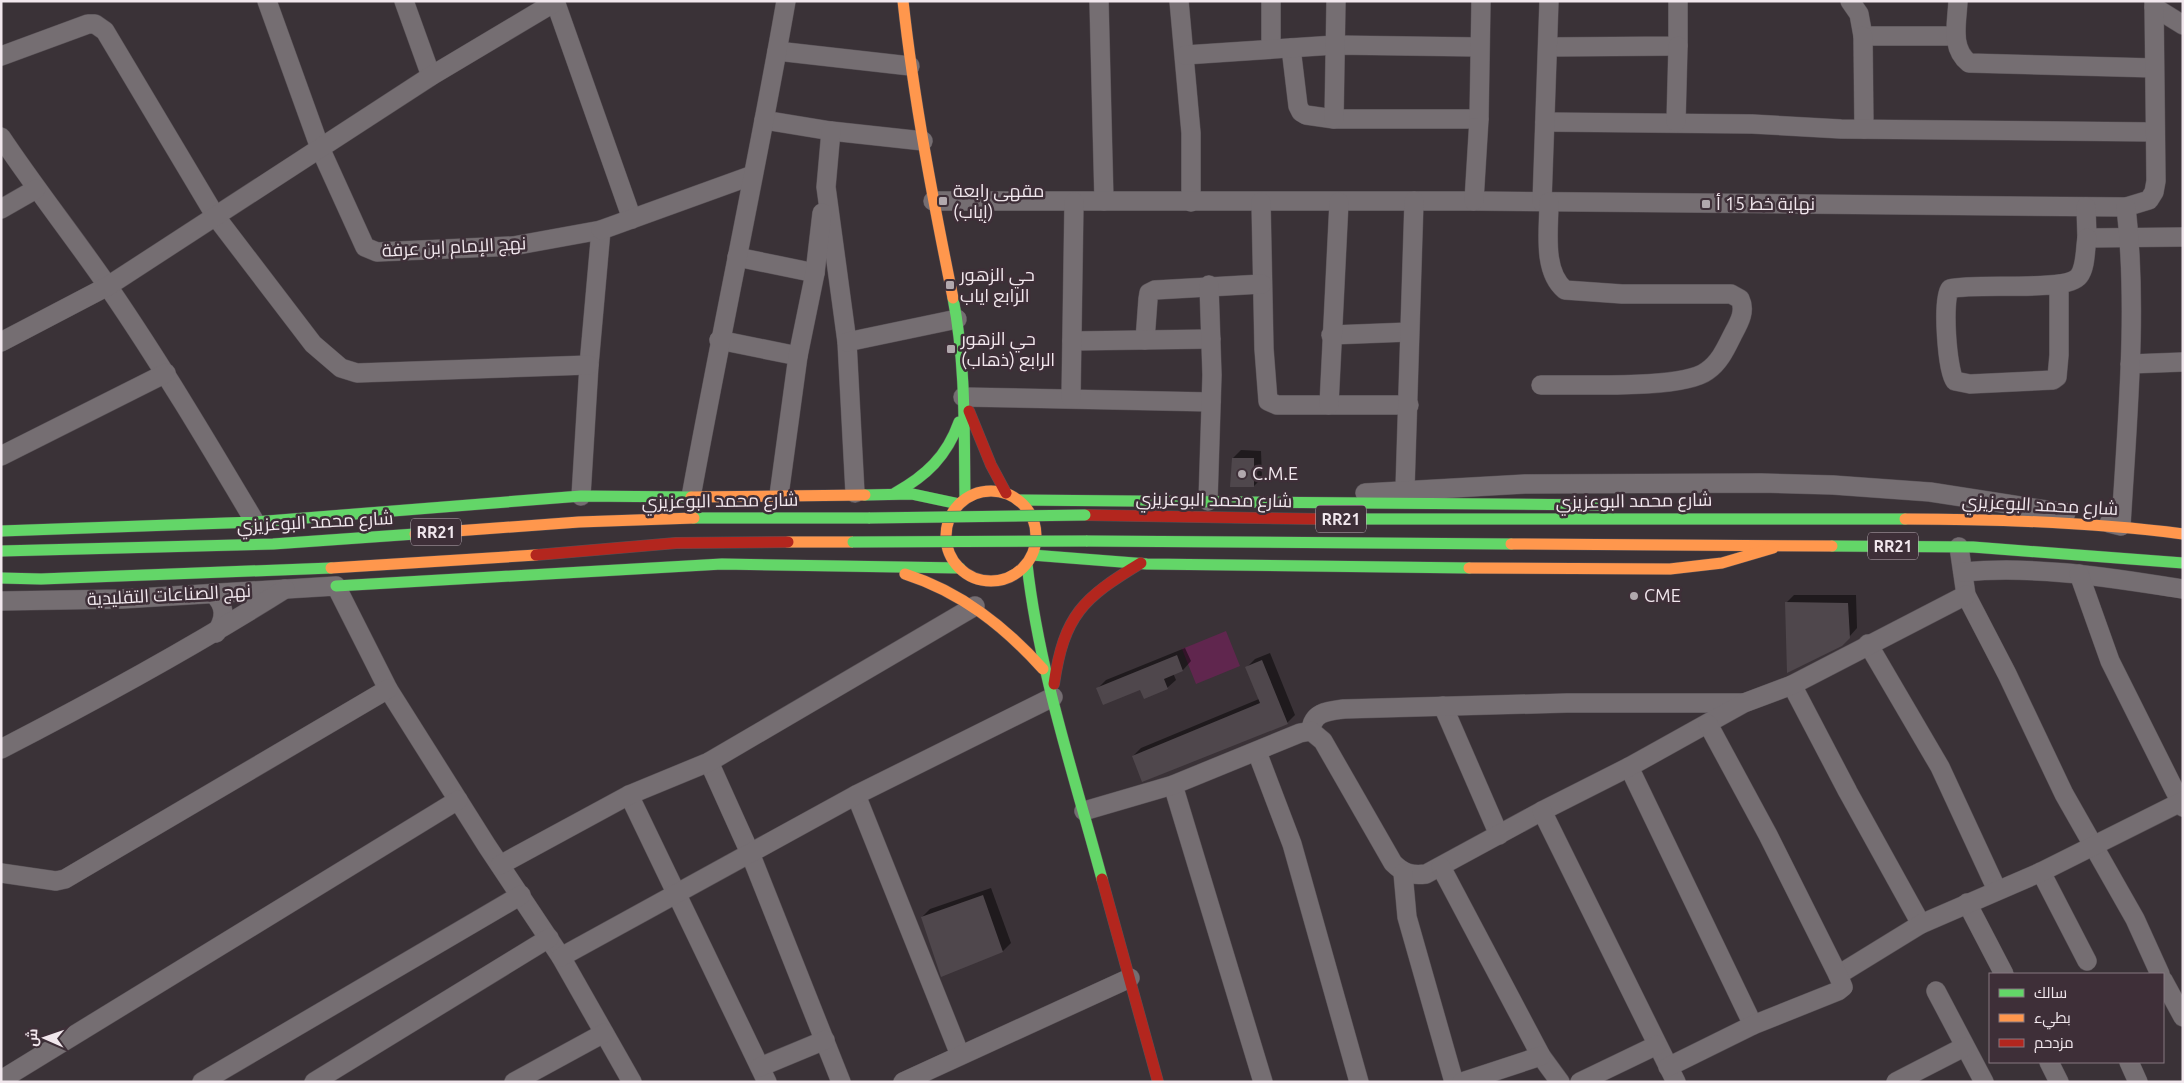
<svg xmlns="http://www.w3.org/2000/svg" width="2184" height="1083" font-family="Ubuntu,Cairo,sans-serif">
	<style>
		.green { fill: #60264e }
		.shadow { fill: #0007 }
		.building { fill: #4f474c }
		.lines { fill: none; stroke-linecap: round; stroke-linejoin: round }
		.street-casing { stroke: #575055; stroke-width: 20 }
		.fast-casing { stroke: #575055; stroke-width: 12 }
		.slow-casing { stroke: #575055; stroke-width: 12 }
		.jam-casing { stroke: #575055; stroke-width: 12 }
		.street { stroke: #756e72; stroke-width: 19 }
		.fast { stroke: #63d668; stroke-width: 11 }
		.slow { stroke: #ff974d; stroke-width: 11 }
		.jam { stroke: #b3261e; stroke-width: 11 }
		.fast-bridge-casing { stroke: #575055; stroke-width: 12; stroke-linecap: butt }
		.fast-bridge { stroke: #63d668; stroke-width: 11 }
		.poi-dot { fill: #b1a8ad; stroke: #3e2f38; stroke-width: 2 }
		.labels { text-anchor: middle; stroke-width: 5; stroke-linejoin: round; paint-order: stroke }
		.shield { fill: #3e2f38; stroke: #bbb0b7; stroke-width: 1 }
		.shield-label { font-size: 16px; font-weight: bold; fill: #f1e7ed }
		.poi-label { font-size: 18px; fill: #f1e7ed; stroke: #3e2f38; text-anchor: start }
		.street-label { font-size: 18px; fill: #f1e7ed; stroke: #3e2f38 }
	</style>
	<rect width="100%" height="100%" fill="#3a3237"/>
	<!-- green -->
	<path class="green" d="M1226 631 1240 666 1196 684 1182 649Z"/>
	<!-- shadow -->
	<g class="shadow">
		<path d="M1241 450 1261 451 1262 478 1254 486 1233 458Z"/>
		<path d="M1794 595H1856L1857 628 1842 645 1786 603Z"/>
		<path d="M1185 648 1191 661 1183 670 1173 673 1176 680 1167 688H1098L1106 680Z"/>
		<path d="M1270 653 1295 715 1287 723 1133 756 1141 748 1259 699 1246 668 1255 659Z"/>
		<path d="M991 888 1011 943 1003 951 922 917 930 909Z"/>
	</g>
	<!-- building -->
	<g class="building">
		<path d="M1232 458H1254V487H1230Z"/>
		<path d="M1785 602 1848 603 1850 638 1842 646 1787 673Z"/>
		<path d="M1177 655 1183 671 1164 679 1168 689 1144 699 1140 690 1103 705 1096 688Z"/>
		<path d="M1262 660 1288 724 1142 782 1132 756 1260 703 1245 667Z"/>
		<path d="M983 895 1003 952 941 977 921 917Z"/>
	</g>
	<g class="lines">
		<!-- street casing -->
		<g class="street-casing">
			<g id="street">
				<path d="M267 1 320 148 365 247 377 252 513 246 601 230 589 365 581 496"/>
				<path d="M404 1 431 76"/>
				<path d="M555 1 632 219"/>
				<path d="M1099 1 1104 201"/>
				<path d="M1179 1 1191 133V202"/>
				<path d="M1850 1 1859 14 1863 36H1956"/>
				<path d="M1958 1C1957 23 1950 48 1969 63L2154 68"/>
				<path d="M2154 7 2183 25"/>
				<path d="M1863 36 1864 129"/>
				<path d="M1548 47 1678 46V1"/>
				<path d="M1291 48 1298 106 1301 112 1306 115 1334 119H1479"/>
				<path d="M1271 49V1"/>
				<path d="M777 51 910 66"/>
				<path d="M1185 55 1335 45 1479 47"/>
				<path d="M1 56 88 24H95L105 31 216 217 313 344 341 368 357 373 589 365"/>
				<path d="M1334 119 1336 1"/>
				<path d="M764 120 831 131 923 141"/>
				<path d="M1545 122 1752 124 1841 129 2155 132"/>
				<path d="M1676 122 1678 46"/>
				<path d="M831 131 826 187 847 342 855 493"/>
				<path d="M1 137C35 188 74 237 109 288 161 364 208 443 255 522"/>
				<path d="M933 201H1474L2126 207 2149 200 2154 192 2156 181 2154 1"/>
				<path d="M1474 201 1479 119 1481 1"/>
				<path d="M1261 202 1264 349 1268 401 1277 405H1409"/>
				<path d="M1542 202 1549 1"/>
				<path d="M2086 207 2087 238 2183 237"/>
				<path d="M1 209 36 189"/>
				<path d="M601 230 753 175"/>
				<path d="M737 257 815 273"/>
				<path d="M2059 284V355L2057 377 2053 380 1970 384 1955 381C1947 371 1942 299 1950 289 1975 282 2067 293 2079 276 2086 267 2085 249 2087 238"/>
				<path d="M1331 335 1409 332"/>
				<path d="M719 340 798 356"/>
				<path d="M1145 340 1148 299 1149 293 1155 290 1262 284"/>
				<path d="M1072 341 1211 339"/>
				<path d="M1 342 108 286 431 76 555 2"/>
				<path d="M847 342 957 319"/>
				<path d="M2130 364 2183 362"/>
				<path d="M1541 385C1576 384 1682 390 1707 371 1720 362 1726 348 1733 334 1739 323 1746 311 1740 299L1731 294H1622L1565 290C1542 271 1549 229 1549 202"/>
				<path d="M963 397 1211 402"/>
				<path d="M1071 398 1074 202"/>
				<path d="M1329 405 1339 202"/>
				<path d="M1 456 166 373"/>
				<path d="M1405 489 1414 201"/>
				<path d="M1365 493 1525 484 1761 483 1833 485 1930 492 2066 513"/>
				<path d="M779 495 798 356 815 273 822 213"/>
				<path d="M691 497C721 332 757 167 786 1"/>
				<path d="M1208 501 1212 375 1209 285"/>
				<path d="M2109 523 2121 526C2127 422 2138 311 2126 207"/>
				<path d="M1959 547 1966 595 2007 674 2064 794 2135 919 2160 974"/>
				<path d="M1963 572C2037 565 2110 578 2183 589"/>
				<path d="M2079 574 2110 661 2183 807"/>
				<path d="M213 593C226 606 226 618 216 633"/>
				<path d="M1 601 122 599 336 586 388 689 487 846 561 957 632 1082"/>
				<path d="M1868 644 1940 767 1997 890"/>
				<path d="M1792 685 1848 792 1921 924"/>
				<path d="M1443 706 1499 835"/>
				<path d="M1311 731C1312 712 1328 711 1344 709L1567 703H1743"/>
				<path d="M1 749C98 699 193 647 285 589"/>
				<path d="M1257 752 1292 844 1359 1082"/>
				<path d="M709 762 750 853 841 1082"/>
				<path d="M1629 767 1753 1025"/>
				<path d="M1173 785 1263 1082"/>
				<path d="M629 795 767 1082"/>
				<path d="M856 795 960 1055"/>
				<path d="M1084 811 1173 785 1300 733 1311 731 1323 741 1393 863C1403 873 1411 876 1426 874L1542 811 1629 767 1744 703 1792 685 1966 595"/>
				<path d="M1542 811 1676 1082"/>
				<path d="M500 865 629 795 709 762 975 606"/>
				<path d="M1441 867 1541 1056 1560 1082"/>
				<path d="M2041 872 2087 961"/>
				<path d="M1 873 56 881 65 879 388 689"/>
				<path d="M1403 873 1407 917 1454 1082"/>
				<path d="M1967 903 2004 974"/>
				<path d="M561 957 856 795 1053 697"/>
				<path d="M1838 975 1921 924 2041 872 2183 801"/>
				<path d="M2163 980 2183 1017"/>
				<path d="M1936 991 1984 1082"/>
				<path d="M2049 1062 2059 1082"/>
				<path d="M2129 1062 2138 1082"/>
				<path d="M760 1067 825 1040"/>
				<path d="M1668 1067 1753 1025 1838 991 1843 987 1838 975 1768 835 1708 724"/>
				<path d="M1 1080 458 800"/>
				<path d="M202 1082 521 895"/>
				<path d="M314 1082 549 938"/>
				<path d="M514 1082 604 1033"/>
				<path d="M903 1082 1130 978"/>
				<path d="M1462 1082 1541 1056"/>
				<path d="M1580 1082 1657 1045"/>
				<path d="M1896 1082 1964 1047"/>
			</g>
		</g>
		<!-- fast casing -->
		<g class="fast-casing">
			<g id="fast">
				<path d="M953 298C966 364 964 433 965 499"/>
				<path d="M895 493C926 476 947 456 959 422"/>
				<path d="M865 495 912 494 959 504"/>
				<path d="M1018 500 1602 505"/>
				<path d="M694 518H870"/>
				<path d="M1318 519H1905"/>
				<path d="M1 531 255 522 581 496 691 497"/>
				<path d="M1086 541 1511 544"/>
				<path d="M1832 546 1973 547 2183 563"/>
				<path d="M1 551 273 544 415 534"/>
				<path d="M1032 555 1147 564 1469 568"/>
				<path d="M1027 564C1039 671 1074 775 1102 879"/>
				<path d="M1 578 41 579 331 568"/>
				<path d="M336 586 722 564 960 568"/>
			</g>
		</g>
		<!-- slow casing -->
		<g class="slow-casing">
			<g id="slow">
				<path d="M903 1C914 101 933 200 953 298"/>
				<circle cx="991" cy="536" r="45"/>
				<path d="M691 497 865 495"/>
				<path d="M1905 519C1998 519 2091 522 2183 534"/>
				<path d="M415 534 579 522 694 518"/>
				<path d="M788 542H853"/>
				<path d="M1511 544 1832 546"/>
				<path d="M331 568 536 555"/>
				<path d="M1469 568 1670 569 1722 563 1773 548"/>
				<path d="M905 574C961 592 1004 626 1043 669"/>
			</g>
		</g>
		<!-- jam casing -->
		<g class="jam-casing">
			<g id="jam">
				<path d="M969 411 991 465 1006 493"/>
				<path d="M1085 515 1318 519"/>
				<path d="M536 555 676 543 788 542"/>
				<path d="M1054 684C1064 615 1083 598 1141 563"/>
				<path d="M1102 879 1158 1082"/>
			</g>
		</g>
		<!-- street -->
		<use href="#street" class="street"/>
		<!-- fast -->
		<use href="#fast" class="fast"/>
		<!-- slow -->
		<use href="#slow" class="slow"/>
		<!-- jam -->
		<use href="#jam" class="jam"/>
		<!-- fast-bridge casing -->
		<g class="fast-bridge-casing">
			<g id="fast-bridge">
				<path d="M870 518 1085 515"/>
				<path d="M853 542 1086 541"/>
			</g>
		</g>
		<!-- fast-bridge -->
		<use href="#fast-bridge" class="fast-bridge"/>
	</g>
	<!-- markers -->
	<g class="poi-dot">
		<rect x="938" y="196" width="10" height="10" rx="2.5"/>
		<rect x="1701" y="199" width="10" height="10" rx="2.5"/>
		<rect x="945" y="280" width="10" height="10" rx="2.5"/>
		<rect x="946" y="344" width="10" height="10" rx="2.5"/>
		<circle cx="1242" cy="474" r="5"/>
		<circle cx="1634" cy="596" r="5"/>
	</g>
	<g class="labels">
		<!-- shield labels -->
		<g class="shield">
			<rect x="1316" y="505.5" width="50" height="27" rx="4"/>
			<rect x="411" y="518.5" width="50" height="27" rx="4"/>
			<rect x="1868" y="532.5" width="50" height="27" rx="4"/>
		</g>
		<g class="shield-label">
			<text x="1341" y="525">RR21</text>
			<text x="436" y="538">RR21</text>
			<text x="1893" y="552">RR21</text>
		</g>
		<!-- poi labels -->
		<g class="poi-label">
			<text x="953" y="197">مقهى رابعة<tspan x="953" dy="21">(إياب)</tspan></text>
			<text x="1716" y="210">نهاية خط 15 أ</text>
			<text x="960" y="281">حي الزهور<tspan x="960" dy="21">الرابع اياب</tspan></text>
			<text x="961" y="345">حي الزهور<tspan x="961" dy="21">الرابع (ذهاب)</tspan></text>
			<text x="1252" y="480">C.M.E</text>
			<text x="1644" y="602">CME</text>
		</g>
		<!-- street labels -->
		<g class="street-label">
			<text transform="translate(454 247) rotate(-3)" y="6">نهج الإمام ابن عرفة</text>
			<text transform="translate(1214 500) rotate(1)" y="6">شارع محمد البوعزيزي</text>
			<text transform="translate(720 501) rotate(-1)" y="6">شارع محمد البوعزيزي</text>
			<text transform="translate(1634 501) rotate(-1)" y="6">شارع محمد البوعزيزي</text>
			<text transform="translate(2040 505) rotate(3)" y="6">شارع محمد البوعزيزي</text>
			<text transform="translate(315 522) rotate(-3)" y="6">شارع محمد البوعزيزي</text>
			<text transform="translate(169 595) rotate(-3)" y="6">نهج الصناعات التقليدية</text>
		</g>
	</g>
	<!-- border -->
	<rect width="2184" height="1083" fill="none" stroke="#f1e7ed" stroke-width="5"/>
	<!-- legend -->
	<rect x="1989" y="973" width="175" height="90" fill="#3e2f38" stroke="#867980"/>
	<rect x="1999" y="989" width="25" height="8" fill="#63d668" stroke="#867980"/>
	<text x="2034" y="998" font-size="15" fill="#f1e7ed">سالك</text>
	<rect x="1999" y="1014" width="25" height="8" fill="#ff974d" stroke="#867980"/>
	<text x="2034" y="1023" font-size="15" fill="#f1e7ed">بطيء</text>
	<rect x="1999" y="1039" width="25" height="8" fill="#b3261e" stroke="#867980"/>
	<text x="2034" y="1048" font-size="15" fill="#f1e7ed">مزدحم</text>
	<!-- north arrow -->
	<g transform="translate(45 1038) rotate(272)" stroke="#3e2f38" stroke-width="4" paint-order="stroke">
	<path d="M0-4L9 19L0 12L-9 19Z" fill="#f1e7ed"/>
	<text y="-8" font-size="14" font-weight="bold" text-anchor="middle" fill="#f1e7ed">ش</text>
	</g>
</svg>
